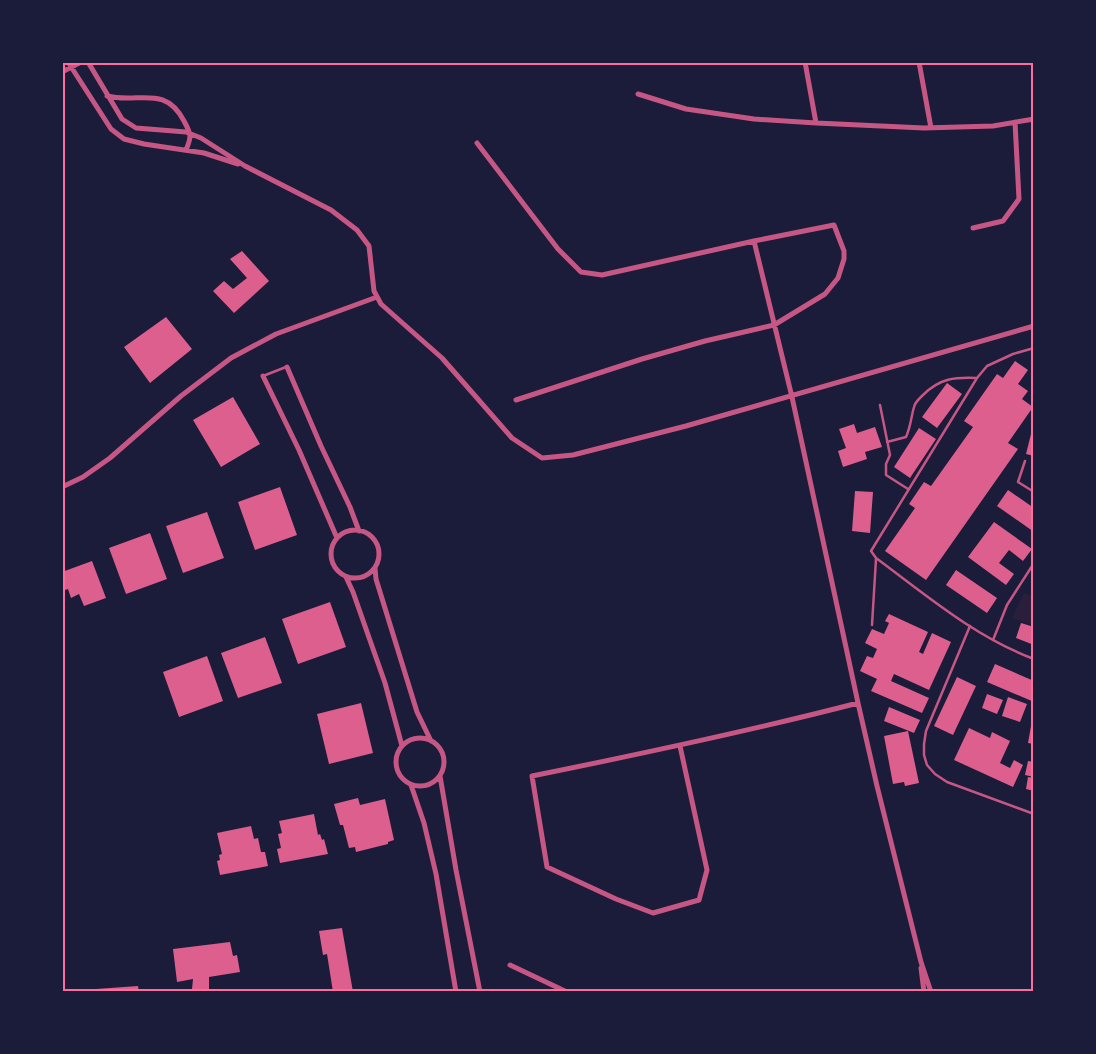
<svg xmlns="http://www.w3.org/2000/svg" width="1096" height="1054" font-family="'Public Sans',sans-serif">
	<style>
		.green { fill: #2a1e3b }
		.building { fill: #dd5f8e }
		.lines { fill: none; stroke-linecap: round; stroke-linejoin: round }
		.service { stroke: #c65784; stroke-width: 2.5 }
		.minor { stroke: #c65784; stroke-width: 5 }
		.neatline { fill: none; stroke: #ff6b9d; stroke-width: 2 }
	</style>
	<rect width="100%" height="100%" fill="#1b1b3a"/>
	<path class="green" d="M1024 593 1033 596V625L1012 618Z"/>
	<path class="building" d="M242 251 269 281 234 313 213 291 224 281 233 289 247 278 230 259Z
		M166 317 192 349 150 383 124 347Z
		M1015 361 1028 370 1018 384 1028 391 1022 399 1033 407 1008 443 1018 449 926 580 885 551 915 508 909 504 924 482 931 486 973 427 964 421 997 374 1003 378Z
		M947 383 962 394 937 428 922 417Z
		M233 397 260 444 221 467 193 420Z
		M854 424 857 433 875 427 882 447 865 452 867 459 843 467 838 451 846 448 839 429Z
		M1033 426H1034V456L1026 454Z
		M919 428 936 439 910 478 894 467Z
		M280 487 297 535 255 550 238 502Z
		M1008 490 1034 508V532L997 506Z
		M855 491 873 492 870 533 852 531Z
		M207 512 224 558 183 573 166 526Z
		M994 522 1032 549 1023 561 1009 550 999 563 1014 574 1006 585 968 557Z
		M150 533 167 579 126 594 109 548Z
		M92 561 106 598 84 606 79 594 71 598 68 589 62 591V572Z
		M956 570 997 598 987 613 946 585Z
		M330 602 346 647 298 664 282 619Z
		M889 614 928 632 919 652 923 654 932 633 951 642 929 690 894 674 891 681 929 698 922 713 871 691 877 679 860 671 867 656 873 658 877 649 865 643 872 629 884 634 889 623 885 621Z
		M1021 623 1034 627V645L1016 638Z
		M265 637 282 683 238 698 221 653Z
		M207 656 223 701 179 717 163 672Z
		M995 664 1034 681V702L987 682Z
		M957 677 976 686 953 735 934 726Z
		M987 694 1003 700 997 714 982 708Z
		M1008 697 1027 704 1020 722 1002 716Z
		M361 703 373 753 329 764 317 714Z
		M889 707 920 720 914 733 884 721Z
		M1031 726 1034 727V744L1028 743Z
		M969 728 990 738 992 732 1010 741 1000 763 1010 768 1014 760 1023 765 1013 787 954 760Z
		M908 731 919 783 905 786 904 782 893 784 884 736Z
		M1028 761 1034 762V777L1025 775Z
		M1028 777 1034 778V791L1026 789Z
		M358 798 360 805 385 799 394 840 388 842V844L356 852 355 847 349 848 343 825H340L334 804Z
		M314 814 318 835 320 834 322 840 324 839 328 854 280 863 277 849 281 848 278 834 282 833 279 821Z
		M251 826 254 839 258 838 261 852H265L268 866 220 875 217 861 220 860 219 855 222 854 217 833Z
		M342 928 353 992H333L327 954 323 955 319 931Z
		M230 942 233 956 237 955 240 972 209 977V992H178V990L192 989 193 979 177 982 173 949Z
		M138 986 139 992H96V989Z"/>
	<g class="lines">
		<path class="service" d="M1034 348 1013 354 987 366 977 378 871 551 876 558C926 595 975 637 1034 659
			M263 376 286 367
			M880 405 890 455 886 464V475L908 489
			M887 442 906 437C911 426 911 417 914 407 915 402 920 398 923 395 940 378 955 377 977 378
			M1025 461 1018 482 1034 492
			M872 625 876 559
			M970 626 926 731 924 744V755L927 765 935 774 947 782 1034 814
			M993 640 1007 605 1034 563"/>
		<path class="minor" d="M68 62 111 129 124 139 144 144 204 153 238 164
			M88 62 122 119 136 128 186 132 201 138 245 166 331 210 357 230 369 246 374 291 381 304 442 358 512 438 542 458 573 455 686 426 1034 326
			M805 62 816 123
			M919 62 931 128
			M62 72 81 62
			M638 94 686 109 754 119 816 123 924 128 993 126 1034 119
			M107 96C138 104 165 84 184 121 191 134 192 136 186 150
			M477 143 558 249 581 272 602 275 754 241
			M973 228 1003 221 1019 199 1015 122
			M287 367 321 446 350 507 359 531
			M263 376 299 450 337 538
			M516 400 642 359 705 341 774 325 825 294 838 278 844 259V251L834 225 754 241 792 397 858 703 877 786 921 962 931 992
			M62 487 83 477 110 458 181 396 231 358 276 334 377 297
			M331 554a24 24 0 1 1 48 0a24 24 0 1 1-48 0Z
			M375 568 376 579 417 712 431 741
			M346 577 353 592 385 683 402 746
			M396 762a24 24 0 1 1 48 0a24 24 0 1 1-48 0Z
			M680 746 707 870 699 900 653 913 616 899 547 867 532 776C641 754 750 731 858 703
			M440 776 456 870 480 992
			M411 785 424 823 436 874 456 992
			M510 965 567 992
			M921 968 924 992"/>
	</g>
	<rect width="1096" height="1054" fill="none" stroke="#1b1b3a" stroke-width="128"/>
	<rect x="64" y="64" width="968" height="926" class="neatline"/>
</svg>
